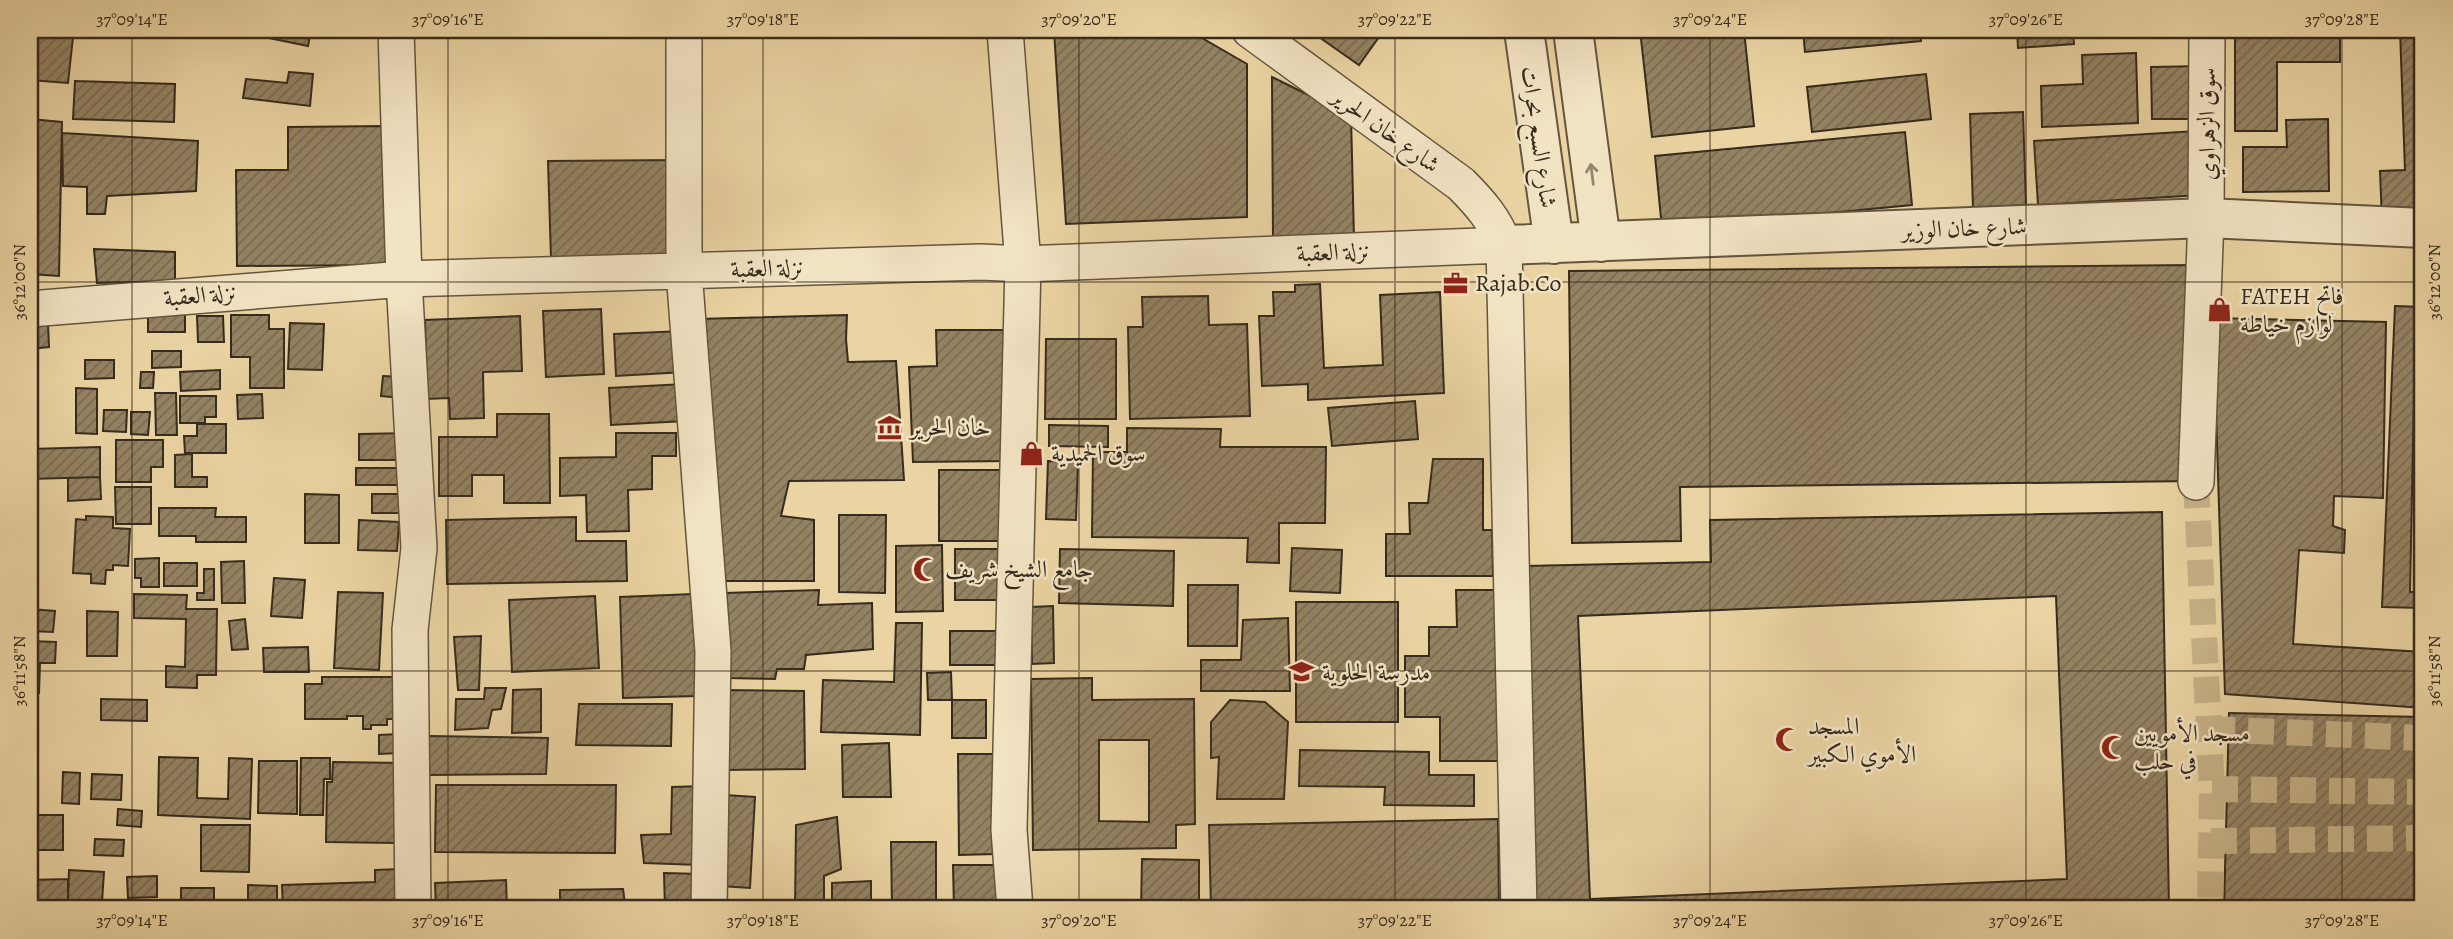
<svg xmlns="http://www.w3.org/2000/svg" width="2453" height="939" font-family="Alegreya,Amiri,serif">
	<style>
		.building { fill: url(#building-hatch); stroke: #362b1e; stroke-width: 2; fill-rule: evenodd }
		.lines { fill: none; stroke-linecap: round; stroke-linejoin: round }
		.pedestrian-tunnel { stroke: #c7b288; stroke-width: 26; stroke-dasharray: 26 13; stroke-linecap: butt }
		.minor-casing { stroke: #63553f; stroke-width: 38 }
		.tertiary-casing { stroke: #63553f; stroke-width: 42 }
		.minor { stroke: #f2e3c3; stroke-width: 35 }
		.tertiary { stroke: #f2e3c3; stroke-width: 38 }
		.oneway { stroke: #948770 }
		.ticks { fill: none; stroke: #362b1e; stroke-width: 2; stroke-opacity: 0.45 }
		.labels { text-anchor: middle; dominant-baseline: central; stroke-width: 5; stroke-linejoin: round; paint-order: stroke }
		.street-label { font-size: 24px; fill: #362b1e; stroke: #f2e3c3 }
		.poi-label { font-size: 24px; fill: #362b1e; stroke: #f2e3c3; text-anchor: start }
		.neatline { fill: none; stroke: #362b1e; stroke-width: 2.5 }
		.ticks-label { font-size: 18px; text-anchor: middle; fill: #362b1e }
	</style>
	<defs>
		<pattern id="building-hatch" width="6" height="6" patternUnits="userSpaceOnUse" patternTransform="scale(1.75)"><rect width="6" height="6" fill="#948363"/><path d="M-1 1l2-2M0 6l6-6M5 7l2-2" fill="none" stroke="#7a6b51"/></pattern>
	</defs>
	<rect width="100%" height="100%" fill="#ebd4a3"/>
	<filter id="stains"><feTurbulence type="fractalNoise" baseFrequency=".00286" numOctaves="4"/><feColorMatrix values="0 0 0 0 .2 0 0 0 0 .09 0 0 0 0 .02 0 0 0 .5 -.17"/></filter>
	<radialGradient id="worn" r=".72"><stop offset=".6" stop-color="#630" stop-opacity="0"/><stop offset="1" stop-color="#630" stop-opacity=".3"/></radialGradient>
	<path class="building" d="M229 30H311L308 46Z
		M1054 30H1188L1247 64V217L1066 224Z
		M1309 30H1384L1359 65Z
		M1375 30H1428L1376 37Z
		M1640 30H1744L1754 126 1652 137Z
		M1803 30H1920L1921 41 1805 52Z
		M2017 30H2073L2074 44 2018 48Z
		M2235 30H2340V62H2277V131H2235Z
		M2400 30H2423V221L2382 222 2380 171 2405 170Z
		M30 33 73 37 68 83 30 80Z
		M2136 53 2138 123 2042 127 2041 86 2083 84 2082 55Z
		M2202 66V119H2152L2151 67Z
		M289 72 313 74 310 106 243 98 246 79 287 83Z
		M1926 74 1931 119 1812 132 1807 87Z
		M1272 77 1351 116 1354 239H1273Z
		M75 81 175 84 174 122 73 119Z
		M2023 112 2026 205 1973 208 1970 114Z
		M30 119 62 122 59 276 30 274Z
		M2328 119 2329 191 2243 192V147H2287L2286 120Z
		M386 126 387 265 237 266 236 170H288V127Z
		M2196 131 2200 195 2038 205 2034 141Z
		M1905 132 1912 205 1662 229 1655 156Z
		M62 133 198 141 196 191 107 196 105 214H87V187L63 186Z
		M678 160 677 264 551 259 548 161Z
		M94 249 175 252V281L97 283Z
		M2192 265 2194 481 1680 487 1681 541 1572 543 1569 271Z
		M1320 284 1324 368 1383 365 1380 295 1440 292 1444 393 1308 400V384L1262 386 1259 316H1274L1273 292H1295V285Z
		M1208 296 1209 325 1247 324 1250 416 1130 419 1128 327H1143L1142 297Z
		M2395 306 2423 307V608L2382 607Z
		M601 309 604 374 546 377 543 311Z
		M148 311H185V332H148Z
		M231 315H269V329H284V388H250V357H231Z
		M847 315 846 339 848 362 896 361 904 480 789 481 781 516 814 520V581H720L697 319Z
		M197 316H223L224 342H198Z
		M520 316 522 371 483 372 484 418 450 419 449 398 427 399 425 320Z
		M2213 318 2386 322 2383 498 2334 496 2333 526 2345 530 2344 553 2299 550 2293 644 2423 652V708L2225 694Z
		M290 323 324 324 322 370 288 369Z
		M48 324 49 347 30 349V325Z
		M936 330H1008L1009 461 913 462 909 367 937 366Z
		M683 331 685 372 616 376 614 334Z
		M1046 339H1116V419H1045Z
		M2415 344H2423V592H2410Z
		M152 351H181V367L152 368Z
		M85 360H114V378L85 379Z
		M220 370V389L181 391 180 372Z
		M141 372H154L153 388H140Z
		M383 376 404 377 402 398 381 396Z
		M684 384 685 421 611 425 609 388Z
		M76 388 97 389V434L76 433Z
		M155 393H176L177 435H156Z
		M262 394 263 418 238 419 237 395Z
		M180 396H216V417H205V423H180Z
		M1415 401 1418 439 1332 446 1328 408Z
		M104 410H127L126 432 103 431Z
		M131 412H150L148 435 131 434Z
		M497 414H549L550 503H504V475H472V496H439V437H497Z
		M197 424H226V453H185L184 436H197Z
		M1049 425 1108 426V447L1049 446Z
		M1127 428 1221 429 1220 447H1326L1325 523H1279V563L1247 562 1248 538 1092 537 1093 452H1127Z
		M412 433V460H359V434Z
		M616 433H676V456H652V489L628 490 629 531 587 532 586 495 560 496V458L616 457Z
		M116 440H163V467H151V482H116Z
		M100 447V477L30 479V449Z
		M192 454V477H207V487H175V455Z
		M1433 459H1483V530H1492L1493 576H1386V534H1410L1409 503H1428Z
		M1048 461 1078 462 1076 520 1046 519Z
		M356 468H409V485H356Z
		M939 470H1000V541H939Z
		M100 477 101 499 68 501V478Z
		M115 487H151V524H116Z
		M305 494 339 495V543H305Z
		M372 494H405V513H372Z
		M159 508H216L215 517H246V542H196V536H159Z
		M2162 512 2169 909H1530L1524 566 1711 562 1710 520ZM2056 596 2067 879 1590 899 1578 616Z
		M839 515H886L885 593 839 592Z
		M86 516 113 517V528L130 529 128 566 113 565V570H106L105 584 91 583V574L73 573 76 519 86 520Z
		M576 517V541H626L627 581 447 584 446 520Z
		M359 520 399 522 397 551 358 550Z
		M942 545 943 611 896 612V546Z
		M1292 548 1342 550 1340 593 1290 591Z
		M955 549H1008L1002 600H955Z
		M1060 549 1174 551 1173 606 1059 603Z
		M159 558V587H141V578H135V559Z
		M244 561 245 603H222L221 562Z
		M164 563H197V586H164Z
		M204 569H214V600H197V593H204Z
		M274 578 305 580 302 618 271 616Z
		M1188 585H1238L1237 646H1188Z
		M819 590 818 605 872 603 873 649 806 655 804 669H777L775 679 726 678 725 593Z
		M1456 590H1499L1500 761H1440V717H1405V656H1429V627H1457Z
		M338 592 383 593 379 670 334 668Z
		M134 594 187 595 186 609H217L216 675H197V688L166 687V666L185 667 186 619 134 618Z
		M693 594 697 696 623 698 620 597Z
		M595 596 599 668 512 672 509 600Z
		M1296 602H1398V722H1296Z
		M1053 606 1054 663 1032 664 1031 607Z
		M30 609 55 611 53 632 30 631Z
		M87 611 118 612 117 656H87Z
		M1288 618 1290 691H1201V660H1241L1243 620Z
		M245 619 248 649 232 650 229 621Z
		M896 623H922L920 735 821 732 823 680 894 682Z
		M950 631H997V665H950Z
		M481 636 479 690H458L454 637Z
		M30 641 56 642 55 663H40L39 693H30Z
		M308 647 309 672H264L263 648Z
		M951 672 952 700H928L927 673Z
		M322 677H397V719H387V725H371V729H363V716H347V719H305V684H322Z
		M1092 678V700L1194 699 1195 824 1176 825V848L1033 850 1031 679ZM1099 740H1149V822L1099 821Z
		M485 688H506L501 709 492 710 488 728 455 730 456 699H484Z
		M541 689V732L512 733 513 690Z
		M724 690 804 691 805 769 722 770Z
		M101 699 147 700V721L101 720Z
		M952 700H986V738H952Z
		M1230 700 1265 702 1288 722 1284 799H1217L1219 757 1211 758V722Z
		M579 704H672L671 746 576 745Z
		M30 709 38 710 37 742H30Z
		M2229 713 2423 717V909H2224Z
		M399 734V753L379 754V735Z
		M429 736 548 738 546 774 429 775Z
		M889 743 891 797H843L842 745Z
		M1300 750 1429 752V775H1474V806L1384 805 1385 787 1299 786Z
		M958 754H994L995 854 959 855Z
		M159 757 198 758 197 798 228 799 229 758 252 759 250 819 158 815Z
		M301 758H330V779H324L323 815H300Z
		M259 761H297V814L258 813Z
		M333 762 404 763 395 843 326 842 327 782H332Z
		M63 772 80 773 79 804 62 803Z
		M92 774 122 775 121 800 91 799Z
		M436 785H616L615 853 435 852Z
		M703 786 700 865 644 863 641 835 671 834 672 787Z
		M725 795 755 797 750 888 721 886Z
		M118 809 142 811 141 827 117 825Z
		M30 815H63V850H30Z
		M837 817 841 869 824 876V909H795L796 825Z
		M1498 819 1499 909H1211L1209 825Z
		M201 825H250L249 872 201 871Z
		M95 839 124 840 123 856 94 855Z
		M891 842H936V909H892Z
		M1142 859 1199 860V909H1141Z
		M953 865H1000V909H954Z
		M401 869 402 909H283L282 885 375 882V870Z
		M69 870 104 872 102 902 68 901Z
		M664 873 701 874V909H665Z
		M157 876V897L128 898 127 877Z
		M68 879V909H30V880Z
		M506 880 507 909H436L435 883Z
		M871 881V909H832V883Z
		M248 885 277 886V909H248Z
		M181 888H214V909H181Z
		M623 889 625 904 657 903V909H560V890Z"/>
	<g class="lines">
		<path class="pedestrian-tunnel" d="M2196 482 2212 789 2210 909
			M2209 729 2423 738
			M2212 789 2423 792
			M2211 841 2423 838"/>
		<defs>
			<path id="minor" d="M396 30 404 279 419 548 410 630 413 909
				M684 30V271L713 651 709 909
				M1005 30 1023 264 1009 830 1015 909
				M1250 30 1461 184C1480 203 1495 220 1504 245L1519 909
				M30 309 404 279 981 262 1023 264 1504 245
				M2196 482 2206 218 2207 30"/>
			<path id="tertiary" d="M1524 30 1554 244
				M1573 30 1601 242
				M1504 245 2206 218 2423 228"/>
		</defs>
		<use href="#minor" class="minor-casing"/>
		<use href="#tertiary" class="tertiary-casing"/>
		<use href="#minor" class="minor"/>
		<use href="#tertiary" class="tertiary"/>
	</g>
	<defs><path id="oneway-shaft" d="M-6 0H5M1.5-3L5.5 0L1.5 3" fill="none" stroke-width="1.6" stroke-linecap="round" stroke-linejoin="round" transform="scale(1.75)"/></defs>
	<use class="oneway" href="#oneway-shaft" transform="translate(1592 174) rotate(-97)"/>
	<path class="ticks" d="M132 30V909M448 30V909M763 30V909M1079 30V909M1395 30V909M1710 30V909M2026 30V909M2342 30V909M30 282H2423M30 671H2423"/>
	<defs>
		<symbol id="office-bare" viewBox="-9 -9 18 18"><path d="M-6-3h4V-5.5h4V-3h4V5H-6ZM-1-4.5V-3h2v-1.5ZM-6 0V1H6V0Z" fill="#8f2418" stroke="#f2e3c3" stroke-width="2.5" paint-order="stroke"/></symbol>
		<symbol id="shop-bare" viewBox="-9 -9 18 18"><path d="M-5-2.5h2.3a2.7 3.5 0 0 1 5.4 0H5L5.5 6h-11ZM-1.5-2.5h3a1.5 2.3 0 0 0-3 0Z" fill="#8f2418" stroke="#f2e3c3" stroke-width="2.5" paint-order="stroke"/></symbol>
		<symbol id="museum-bare" viewBox="-9 -9 18 18"><path d="M0-6L6-3V-2H-6V-3ZM-5-1h2V3h-2ZM-1-1h2V3h-2ZM3-1h2V3H3ZM-6 4H6V6H-6Z" fill="#8f2418" stroke="#f2e3c3" stroke-width="2.5" paint-order="stroke"/></symbol>
		<symbol id="mosque-bare" viewBox="-9 -9 18 18"><path d="M3.5-4.9A6 6 0 1 0 3.5 4.9A5 5 0 1 1 3.5-4.9Z" fill="#8f2418" stroke="#f2e3c3" stroke-width="2.5" paint-order="stroke"/></symbol>
		<symbol id="school-bare" viewBox="-9 -9 18 18"><path d="M0-5L7-2L0 1L-7-2ZM-4 1L0 2.5L4 1V4Q0 6-4 4Z" fill="#8f2418" stroke="#f2e3c3" stroke-width="2.5" paint-order="stroke"/></symbol>
	</defs>
	<g fill-rule="evenodd">
		<use href="#office-bare" x="1438" y="266" width="35" height="35"/>
		<use href="#shop-bare" x="2202" y="292" width="35" height="35"/>
		<use href="#museum-bare" x="872" y="410" width="35" height="35"/>
		<use href="#shop-bare" x="1014" y="436" width="35" height="35"/>
		<use href="#mosque-bare" x="908" y="552" width="35" height="35"/>
		<use href="#school-bare" x="1284" y="654" width="35" height="35"/>
		<use href="#mosque-bare" x="1770" y="722" width="35" height="35"/>
		<use href="#mosque-bare" x="2096" y="730" width="35" height="35"/>
	</g>
	<g class="labels">
		<g class="street-label">
			<text transform="translate(2207 124) rotate(-90)">سوق الزهراوي</text>
			<text transform="translate(1386 130) rotate(36)">شارع خان الحرير</text>
			<text transform="translate(1539 137) rotate(82)">شارع السبع بحرات</text>
			<text transform="translate(1964 228) rotate(-2)">شارع خان الوزير</text>
			<text transform="translate(1333 252) rotate(-2)">نزلة العقبة</text>
			<text transform="translate(767 268) rotate(-2)">نزلة العقبة</text>
			<text transform="translate(200 295) rotate(-5)">نزلة العقبة</text>
		</g>
		<g class="poi-label">
			<text x="1475" y="283">Rajab.Co</text>
			<text x="2240" y="296">FATEH فاتح<tspan x="2240" dy="28">لوازم خياطة</tspan></text>
			<text x="910" y="427">خان الحرير</text>
			<text x="1051" y="453">سوق الحميدية</text>
			<text x="945" y="569">جامع الشيخ شريف</text>
			<text x="1322" y="672">مدرسة الحلوية</text>
			<text x="1808" y="726">المسجد<tspan x="1808" dy="28">الأموي الكبير</tspan></text>
			<text x="2134" y="733">مسجد الأمويين<tspan x="2134" dy="28">في حلب</tspan></text>
		</g>
	</g>
	<rect width="2453" height="939" fill="none" stroke="#ebd4a3" stroke-width="77"/>
	<rect x="38" y="38" width="2376" height="862" class="neatline"/>
	<g class="ticks-label">
		<text x="132" y="25">37°09'14"E</text>
		<text x="448" y="25">37°09'16"E</text>
		<text x="763" y="25">37°09'18"E</text>
		<text x="1079" y="25">37°09'20"E</text>
		<text x="1395" y="25">37°09'22"E</text>
		<text x="1710" y="25">37°09'24"E</text>
		<text x="2026" y="25">37°09'26"E</text>
		<text x="2342" y="25">37°09'28"E</text>
		<text transform="translate(19 282) rotate(-90)" y="6">36°12'00"N</text>
		<text transform="translate(2434 282) rotate(-90)" y="6">36°12'00"N</text>
		<text transform="translate(19 671) rotate(-90)" y="6">36°11'58"N</text>
		<text transform="translate(2434 671) rotate(-90)" y="6">36°11'58"N</text>
		<text x="132" y="926">37°09'14"E</text>
		<text x="448" y="926">37°09'16"E</text>
		<text x="763" y="926">37°09'18"E</text>
		<text x="1079" y="926">37°09'20"E</text>
		<text x="1395" y="926">37°09'22"E</text>
		<text x="1710" y="926">37°09'24"E</text>
		<text x="2026" y="926">37°09'26"E</text>
		<text x="2342" y="926">37°09'28"E</text>
	</g>
	<rect width="100%" height="100%" filter="url(#stains)"/>
	<rect width="100%" height="100%" fill="url(#worn)"/>
</svg>
